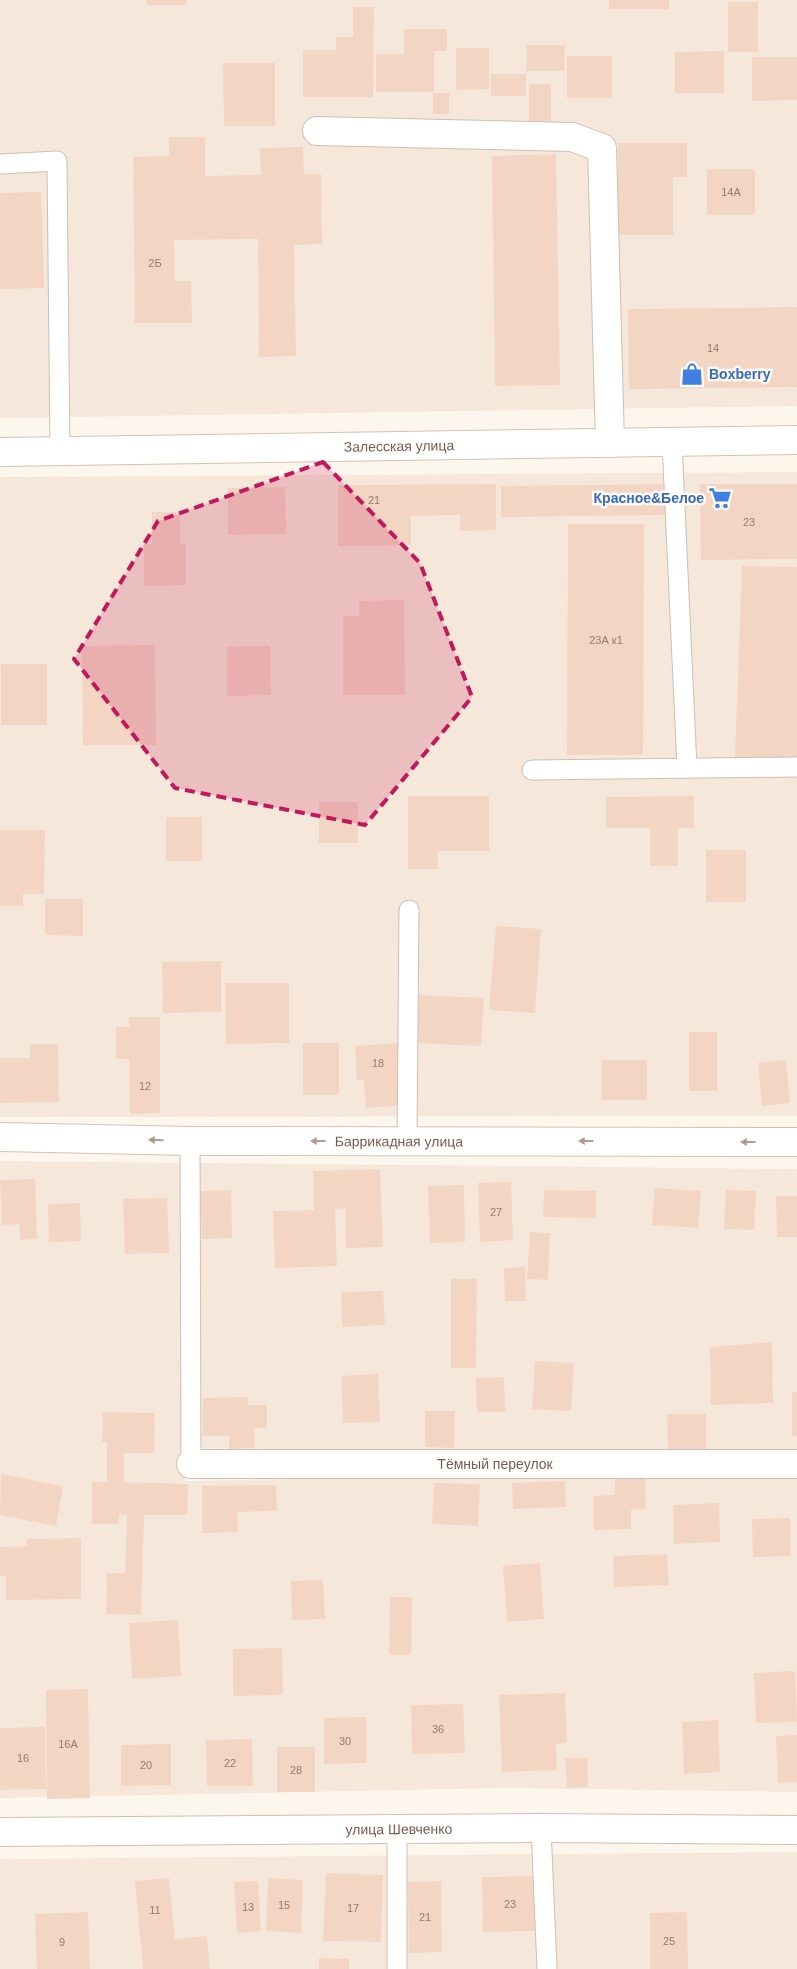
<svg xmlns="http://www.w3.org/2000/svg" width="797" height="1969" font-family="Helvetica,sans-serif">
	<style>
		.residential { fill: #f5e8da }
		.building { fill: #f3d5c3 }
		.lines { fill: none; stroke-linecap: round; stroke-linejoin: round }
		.lane-casing { stroke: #d1beb0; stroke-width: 21 }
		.street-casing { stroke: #d1beb0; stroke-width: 30 }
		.secondary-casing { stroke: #d6c0b0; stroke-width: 30 }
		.lane { stroke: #fff; stroke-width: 19 }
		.street { stroke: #fff; stroke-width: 28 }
		.secondary { stroke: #fff; stroke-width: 28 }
		.oneway { fill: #af9d94 }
		.marked { fill: #c2185b; fill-opacity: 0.2; stroke: #c2185b; stroke-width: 4; stroke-dasharray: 10 6; stroke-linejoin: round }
		.labels { text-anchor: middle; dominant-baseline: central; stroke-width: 5; stroke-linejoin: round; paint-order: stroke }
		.number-label { font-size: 11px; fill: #987a6a }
		.shop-label { font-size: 14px; font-weight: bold; fill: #366cbe; stroke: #fffaf3; text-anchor: start }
		.street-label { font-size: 14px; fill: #7a5c4d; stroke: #fffaf3 }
	</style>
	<rect width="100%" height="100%" fill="#fdf6ec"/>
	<path class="residential" d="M0 0H797V406L0 418Z
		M797 472V1116L0 1117V477Z
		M0 1161 797 1169V1454L184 1448 185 1481 797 1471V1792L502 1788 0 1798Z
		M797 1852V1969H0V1859Z"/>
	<path class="building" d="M147 0H186V5H147Z
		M609 0H669V9H609Z
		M728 2H758V52H728Z
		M353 7H374L373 97H303V50H336V37H353Z
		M404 29H447V51H434V92H376V54H404Z
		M527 45H565L564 71H526Z
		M456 48H489V89L456 90Z
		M724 51V93H675V52Z
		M567 56H612V98H567Z
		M752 57H797V100L752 101Z
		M223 63H275V126H224Z
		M491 74H526V96H491Z
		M529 84H551V122H529Z
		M433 93H449V114H433Z
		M169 137H205V176L261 175 260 148 303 147 304 174H321L322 244 294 245 296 356 259 357 258 239 174 240 175 281H191L192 323H135L133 157 169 156Z
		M618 143H687V177H673V235H618Z
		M556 154 560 385 495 386 492 156Z
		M707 169H755V215H707Z
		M41 192 44 288 0 289V193Z
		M797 307V387L629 389 628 309Z
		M496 484V530L460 531V515L411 516V545L338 546V485Z
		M668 484V515L501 517V486Z
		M700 484H797V559L701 560Z
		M285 487 286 534 228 535V488Z
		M152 512H180V544H186V585L144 586V544H152Z
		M568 524H644L643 755H567Z
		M742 566 797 567V759L735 757Z
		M404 600 405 695H343V616H359V601Z
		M155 645 156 745H83L82 646Z
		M270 646 271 695 227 696V647Z
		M1 664H47V725H1Z
		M408 796H489V851H438V869H408Z
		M694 796V828H678V866H650V828H606V797Z
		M319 802H358V843H319Z
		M166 817H202V861H166Z
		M0 830H45L44 894H23V906H0Z
		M706 850H746V902H706Z
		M45 899H83V936L45 935Z
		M496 926 541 929 535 1013 489 1010Z
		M221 961V1012L163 1013 162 962Z
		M225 983H289V1043L226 1044Z
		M417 995 484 998 481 1046 415 1043Z
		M129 1017H160V1113L130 1114 129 1059H116V1027H129Z
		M689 1032H717V1091H689Z
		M303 1043H339V1095H303Z
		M398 1043 403 1105 366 1108 364 1080H357L355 1046Z
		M30 1044H58L59 1102 0 1103V1058H30Z
		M602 1060H647V1100H601Z
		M786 1060 790 1103 762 1106 758 1063Z
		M380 1169 383 1247 346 1248 345 1208 335 1209 337 1266 275 1268 273 1211 314 1210 313 1171Z
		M35 1179 37 1239 20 1240 19 1224 2 1225 0 1180Z
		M511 1182 513 1240 480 1242 478 1183Z
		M464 1185 465 1242 430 1243 428 1186Z
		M655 1188 701 1191 698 1228 652 1225Z
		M231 1190 232 1238 202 1239 200 1191Z
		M544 1190 596 1191V1218L543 1217Z
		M726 1190 756 1191 754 1230 724 1229Z
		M776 1196H797V1237H777Z
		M167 1198 169 1253 125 1254 123 1199Z
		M80 1203 81 1241 49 1242 48 1204Z
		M530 1232 550 1233 548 1280 527 1279Z
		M525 1267 526 1301H505L504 1268Z
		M451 1279H477L476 1368H451Z
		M383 1291 385 1325 342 1327 341 1292Z
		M772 1342 773 1403 711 1405 710 1347Z
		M535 1361 574 1363 571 1411 532 1409Z
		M378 1374 380 1422 343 1423 341 1376Z
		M504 1377 505 1412H477L476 1378Z
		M792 1392H797V1436H792Z
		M248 1397V1405H267V1428H254L255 1448 229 1449V1436H203V1398Z
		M425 1411H455L454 1448 425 1447Z
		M103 1412 155 1413 154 1453H124V1482L188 1484 187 1515H144L141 1615 106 1614 107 1573H125L127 1515 119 1514V1524H92V1482H107V1442H102Z
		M667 1414H706V1449L668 1450Z
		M1 1474 63 1486 56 1526 0 1515Z
		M645 1478 646 1509 631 1510V1529L594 1530 593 1496 615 1495V1479Z
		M565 1481 566 1507 513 1509 512 1483Z
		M434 1483 480 1484 478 1526 432 1524Z
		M276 1485 277 1511 237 1512 238 1532 202 1533V1486Z
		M719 1503 720 1542 674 1544 673 1505Z
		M790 1518 791 1556 753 1557 752 1519Z
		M81 1538V1599L6 1600V1576H0V1547L27 1546V1539Z
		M667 1554 669 1585 614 1587 613 1556Z
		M540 1563 544 1619 507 1622 503 1566Z
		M323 1580 325 1619 292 1620 291 1581Z
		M390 1597H412L411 1655H389Z
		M178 1620 181 1676 132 1679 129 1623Z
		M282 1648 283 1695 233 1696V1649Z
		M795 1671 797 1722 756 1723 754 1673Z
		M88 1689 90 1798 47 1799 46 1690Z
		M565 1693 567 1743 556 1744 557 1770 502 1772 499 1695Z
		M463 1704 465 1753 412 1754 411 1705Z
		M366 1717 367 1763 324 1764V1718Z
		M718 1720 720 1772 684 1774 682 1722Z
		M45 1727 46 1789 0 1790V1728Z
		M797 1735V1782L778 1783 776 1736Z
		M252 1739 253 1786H207L206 1740Z
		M171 1744V1785L121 1786V1745Z
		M277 1747H315V1792H277Z
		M565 1758H587L588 1787 567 1788Z
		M326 1873 383 1875 381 1942 323 1941Z
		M536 1876 537 1931 483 1932 482 1877Z
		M169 1878 175 1939 207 1936 210 1969H143L135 1881Z
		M268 1878 303 1880 301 1933 266 1931Z
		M258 1881 261 1931 237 1933 234 1882Z
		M441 1881 442 1952 409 1953 408 1882Z
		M88 1912 90 1969H37L35 1914Z
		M687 1912 688 1969H650V1913Z
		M319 1958 349 1959V1969H319Z"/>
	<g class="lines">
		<defs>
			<path id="lane" d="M0 164 57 161 60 451
				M672 442 687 768
				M532 770 797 767
				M407 1140 409 910
				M190 1141 191 1464
				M541 1828 547 1969
				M397 1969V1829"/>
			<g id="street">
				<path d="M317 131 572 137 602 148 610 443"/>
				<path id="s1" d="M191 1464H797"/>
				<path id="s2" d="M0 1832 541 1828 797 1830"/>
			</g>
			<g id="secondary">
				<path id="s3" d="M0 452 797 440"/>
				<path id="s4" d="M0 1137 190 1141 797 1142"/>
			</g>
		</defs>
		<use href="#lane" class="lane-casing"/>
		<use href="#street" class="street-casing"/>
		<use href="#secondary" class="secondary-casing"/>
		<use href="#lane" class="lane"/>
		<use href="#street" class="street"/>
		<use href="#secondary" class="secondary"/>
	</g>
	<defs><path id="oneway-solid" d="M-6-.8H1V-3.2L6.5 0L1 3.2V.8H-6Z" transform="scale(1.25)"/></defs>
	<g class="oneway">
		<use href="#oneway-solid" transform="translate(156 1140) rotate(-179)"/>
		<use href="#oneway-solid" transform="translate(318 1141) rotate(180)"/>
		<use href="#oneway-solid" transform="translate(586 1141) rotate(-180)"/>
		<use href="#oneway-solid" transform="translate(748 1142) rotate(-180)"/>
	</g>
	<path class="marked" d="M323 462 420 563 472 697 365 825 175 788 74 659 158 521Z"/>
	<defs>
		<symbol id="shop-bare" viewBox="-9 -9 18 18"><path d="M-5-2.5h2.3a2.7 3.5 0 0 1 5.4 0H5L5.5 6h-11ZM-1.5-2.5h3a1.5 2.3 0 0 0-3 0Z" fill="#3f7fe0" stroke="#fffaf3" stroke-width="2.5" paint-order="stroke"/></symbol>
		<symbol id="supermarket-bare" viewBox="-9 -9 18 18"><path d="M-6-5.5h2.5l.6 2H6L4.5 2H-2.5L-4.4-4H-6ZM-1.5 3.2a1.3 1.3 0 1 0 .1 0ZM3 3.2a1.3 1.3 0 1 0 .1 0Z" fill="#3f7fe0" stroke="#fffaf3" stroke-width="2.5" paint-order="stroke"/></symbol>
	</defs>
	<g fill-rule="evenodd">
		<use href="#shop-bare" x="676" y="358" width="32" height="32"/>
		<use href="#supermarket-bare" x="704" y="482" width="32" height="32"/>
	</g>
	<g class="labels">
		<g class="number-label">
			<text x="731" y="192">14А</text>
			<text x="155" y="263">2Б</text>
			<text x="713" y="348">14</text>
			<text x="374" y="500">21</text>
			<text x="749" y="522">23</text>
			<text x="606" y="640">23А к1</text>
			<text x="378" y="1063">18</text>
			<text x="145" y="1086">12</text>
			<text x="496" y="1212">27</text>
			<text x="438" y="1729">36</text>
			<text x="345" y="1741">30</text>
			<text x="68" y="1744">16А</text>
			<text x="23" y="1758">16</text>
			<text x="230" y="1763">22</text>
			<text x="146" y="1765">20</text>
			<text x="296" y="1770">28</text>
			<text x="510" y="1904">23</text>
			<text x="284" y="1905">15</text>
			<text x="248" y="1907">13</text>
			<text x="353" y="1908">17</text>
			<text x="155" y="1910">11</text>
			<text x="425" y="1917">21</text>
			<text x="669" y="1941">25</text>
			<text x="62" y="1942">9</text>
		</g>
		<g class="shop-label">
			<text x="709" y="374">Boxberry</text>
			<text x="704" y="498" text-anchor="end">Красное&amp;Белое</text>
		</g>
		<g class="street-label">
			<text stroke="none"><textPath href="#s3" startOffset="399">Залесская улица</textPath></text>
			<text stroke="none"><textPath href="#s4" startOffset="399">Баррикадная улица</textPath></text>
			<text stroke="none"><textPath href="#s1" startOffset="304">Тёмный переулок</textPath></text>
			<text stroke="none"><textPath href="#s2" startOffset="399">улица Шевченко</textPath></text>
		</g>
	</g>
</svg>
